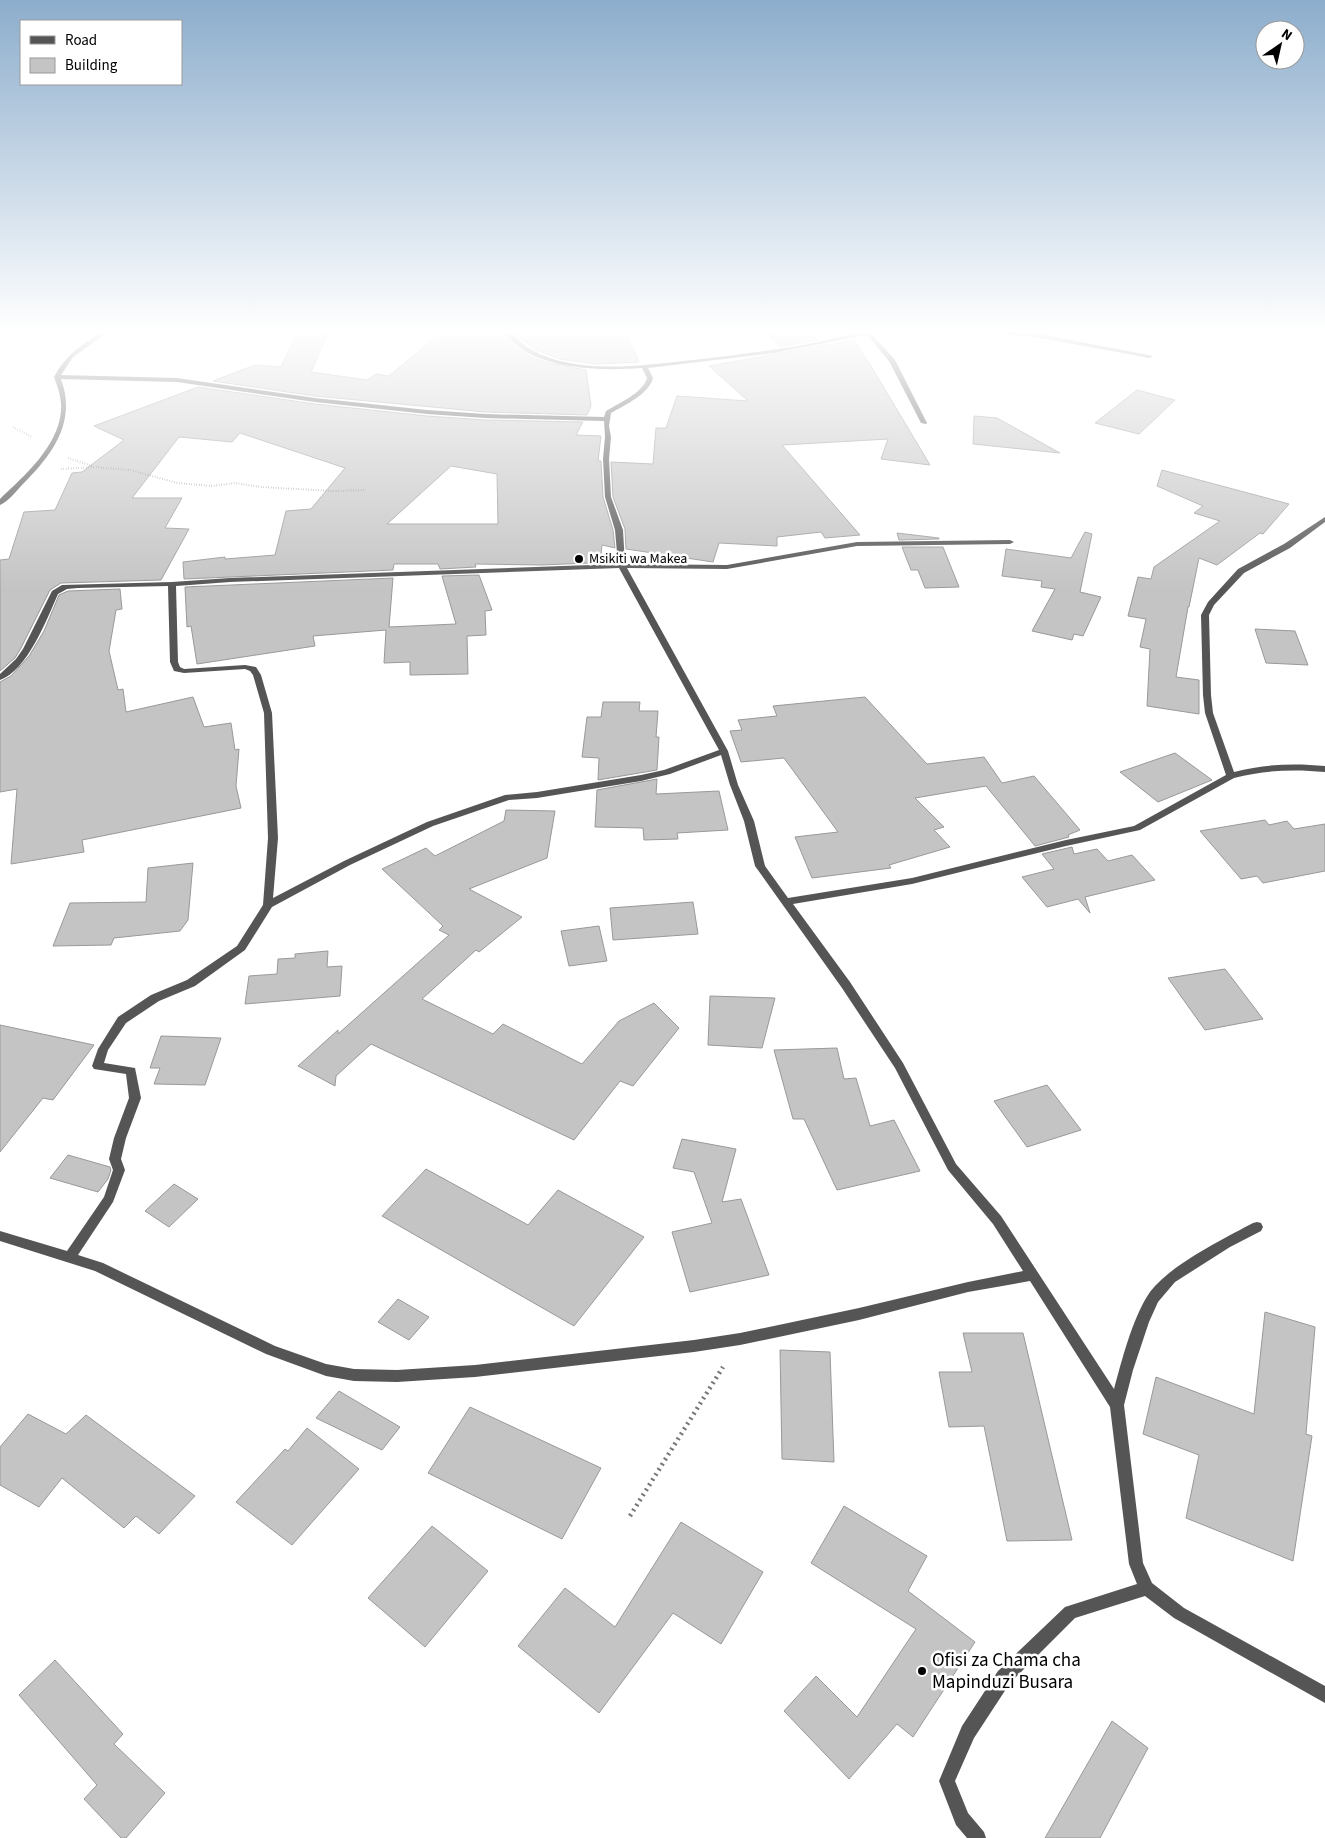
<svg xmlns="http://www.w3.org/2000/svg" width="1325" height="1838" font-family="'Source Sans 3',sans-serif">
	<style>
		.building { fill: #c4c4c4; stroke: #999; fill-rule: evenodd }
		.lines { fill: none; stroke-linecap: round; stroke-linejoin: round }
		.path-far1 { stroke: #777; stroke-width: 2; stroke-dasharray: 0.5 2; stroke-linecap: butt }
		.path { stroke: #777; stroke-width: 4.5; stroke-dasharray: 2 4; stroke-linecap: butt }
		.minor { fill: #555; fill-rule: evenodd }
		.poi-dot { fill: #000; stroke: #fff; stroke-width: 2 }
		.labels { text-anchor: middle; dominant-baseline: central; stroke-width: 5; stroke-linejoin: round; paint-order: stroke }
		.far-poi-label { font-size: 14px; fill: #000; stroke: #fff; text-anchor: start }
		.near-poi-label { font-size: 19px; fill: #000; stroke: #fff; text-anchor: start }
	</style>
	<rect width="100%" height="100%" fill="#fff"/>
	<path class="building" d="M297 333H328L311 372 367 380 376 374 389 376 441 333H503L516 347 531 357 549 363 586 370 591 406 587 415 485 412 315 396 213 381 255 365 281 367Z
		M513 333H627L639 362 596 364 560 359 534 349Z
		M766 333H811L818 340 780 347Z
		M854 340 871 366 930 465 881 459 888 439 782 445 860 535 825 538 821 532 777 537V546L719 543 713 562 626 549 625 529 613 497 611 462 653 464 656 428H666L677 396 748 401 709 366Z
		M198 387 315 404 427 416 485 420 583 422 576 435 601 436 598 461H601L603 497 613 530 615 548 602 545 601 554 590 563 541 565 475 564 476 567 440 569 438 564H394L393 570 184 579 183 562 225 557V559L275 555 286 511 311 509 345 468 240 433 232 442 179 437 132 498H182L165 528 189 529 161 580 61 583 50 590 21 648 15 658 0 671V560L9 559 24 512 55 510 72 473 82 472 124 440 94 426ZM451 466 497 474 498 524H387Z
		M1137 390 1175 400 1139 434 1095 423Z
		M974 416 997 418 1060 453 973 444Z
		M1162 470 1289 504 1263 534 1260 533 1217 565 1199 558 1189 607H1188L1176 677 1199 680V714L1147 706 1150 649 1140 647 1146 619 1128 616 1138 577 1151 579 1154 567 1220 521 1194 513 1203 506 1157 486Z
		M1085 532 1092 534 1080 592 1101 597 1083 636 1074 634 1072 640 1032 631 1055 589 1041 587 1042 581 1002 576 1006 549 1071 558Z
		M897 533 939 538V539L899 540Z
		M902 547H943L959 587 925 588 918 570H911Z
		M479 575 492 610 485 611 486 635 467 636 468 674 410 675V662L384 663 386 630 313 636 315 646 197 664 191 626 187 627 185 587 393 578 389 627 456 624 442 576Z
		M120 589 122 609 116 610 109 651 118 690 123 689 126 712 193 697 204 727 231 723 235 750 239 749 236 786 241 808 82 840 84 852 11 864 17 789 0 792V682L11 676 29 656 44 631 59 595 68 591Z
		M1255 629 1295 631 1308 665 1266 663Z
		M865 697 927 764 984 757 1002 783 1034 776 1080 830 1068 835 1069 837 1035 846 986 786 915 798 944 827 934 830 950 847 889 865 891 868 812 878 795 837 838 832 784 758 741 762 730 731 742 730 738 720 777 716 773 706Z
		M603 702H640L639 711H658L656 737H659L657 770 598 780 599 758 582 757 587 717H601Z
		M1175 753 1212 780 1158 802 1120 772Z
		M657 779 656 794 719 791 728 830 677 833 678 839 644 840 643 828 595 827 597 790Z
		M506 810 555 811 547 858 469 889 522 917 479 952 476 950 422 999 493 1034 503 1024 582 1064 619 1021 654 1003 679 1028 633 1086 620 1081 574 1140 371 1044 336 1076 335 1086 298 1066 338 1030V1034L449 935 439 930 443 926 382 869 426 848 435 856 504 821Z
		M1265 820 1269 825 1287 821 1294 829 1325 824V871L1263 883 1257 876 1241 879 1200 831Z
		M1072 847 1074 854 1097 849 1108 861 1132 855 1155 880 1085 897 1090 913 1078 899 1047 907 1022 877 1054 869 1042 854Z
		M193 863 188 920 180 931 114 938 111 945 53 946 70 903 146 902 148 868Z
		M693 902 698 934 613 940 610 908Z
		M599 926 607 961 569 966 561 931Z
		M328 951 327 967 342 966 340 996 245 1004 249 976 277 974 278 959 295 958V954Z
		M1225 969 1263 1019 1205 1030 1168 978Z
		M710 996 775 998 762 1048 708 1045Z
		M0 1025 94 1045 53 1100 43 1098 0 1152Z
		M161 1036 221 1038 205 1085 154 1084 160 1068H150Z
		M837 1048 844 1079 856 1078 870 1126 894 1120 920 1171 837 1190 804 1119H793L774 1050Z
		M1047 1085 1081 1130 1027 1147 994 1101Z
		M682 1139 736 1149 722 1202 741 1199 769 1275 690 1292 672 1232 712 1223 694 1172 673 1168Z
		M68 1155 110 1167 111 1170 108 1179 98 1192 50 1178Z
		M426 1169 528 1225 558 1190 644 1237 574 1326 382 1216Z
		M174 1184 198 1199 169 1227 145 1211Z
		M398 1299 429 1317 409 1340 378 1322Z
		M1265 1312 1315 1327 1306 1434 1312 1436 1293 1561 1186 1518 1199 1455 1143 1434 1156 1377 1254 1414Z
		M963 1333H1023L1072 1540 1007 1541 984 1426 949 1427 939 1372H972Z
		M780 1350 830 1352 834 1462 782 1459Z
		M339 1391 400 1427 382 1450 316 1418Z
		M470 1407 601 1468 562 1539 428 1473Z
		M28 1414 66 1434 86 1415 195 1496 159 1534 136 1516 124 1528 62 1478 39 1507 0 1485V1447Z
		M307 1428 359 1469 292 1545 236 1502 285 1449 288 1451Z
		M844 1506 927 1556 908 1591 975 1642 913 1737 897 1724 849 1779 784 1711 816 1676 857 1717 916 1629 811 1563Z
		M681 1522 763 1572 721 1644 673 1613 599 1713 518 1646 565 1588 615 1627Z
		M432 1526 488 1571 425 1647 368 1598Z
		M55 1660 123 1734 114 1744 165 1793 126 1838H121L84 1799 97 1785 19 1695Z
		M1112 1721 1148 1748 1100 1838H1045Z"/>
	<g class="lines">
		<path class="path-far1" d="M13 427 32 437
			M68 458 92 466
			M61 469 95 467 130 470 178 483 212 486 235 483 261 487 333 491 366 490"/>
		<path class="path" d="M630 1516 723 1367"/>
		<path class="minor" d="M101 333H107L73 357 61 375 177 378 315 398 427 410 485 414 604 417 606 411C619 403 643 393 647 378L642 368C600 371 532 371 505 333H511C520 342 530 350 542 355 588 374 645 365 693 360 730 356 767 351 803 345 825 341 848 333 871 333L895 360 927 423 926 424 921 423 889 361 867 335 774 353 648 368 653 378C649 394 625 405 611 413L609 426 611 437 609 459 611 497 623 530 625 564 727 565 857 542 1010 540 1014 542 1010 544 857 546 727 569 627 568 728 751 738 785 754 821 765 866 788 898 912 878 1066 840 1134 826 1226 775 1205 713 1203 695 1201 615 1208 602 1238 569 1284 544 1325 517V522L1290 548 1244 573 1214 605 1209 615 1211 695 1213 713 1234 772C1265 764 1294 763 1325 766V772C1294 769 1265 770 1234 778L1140 830 1066 846 912 884 793 904 850 982 903 1063 956 1164 1001 1216 1114 1389C1122 1360 1132 1320 1148 1295 1166 1267 1223 1239 1253 1223L1257 1222 1261 1223 1263 1227 1261 1231 1230 1247 1175 1282 1158 1302 1149 1322 1133 1370 1124 1405 1143 1563 1152 1583 1184 1608 1325 1686V1703L1174 1618 1145 1596 1075 1618 1010 1683 974 1738 955 1781 968 1813 984 1832 986 1838H967L956 1825 939 1781 962 1726 998 1671 1065 1607 1137 1584 1129 1564 1110 1407 1030 1281 968 1292 859 1320 740 1345 694 1352 475 1377 397 1382 354 1381 326 1376 266 1354 95 1271 0 1241V1231L67 1251 104 1197 113 1170 109 1159 114 1138 129 1098 126 1074 94 1069 92 1066 98 1049 118 1017 151 995 187 980 237 946 263 905 268 838 264 713 253 675 250 671 245 669 184 673 174 671 170 662 168 586 78 588 67 589 58 594C47 619 27 671 0 680V674L16 659 23 649 52 591 62 585 172 582 230 578 618 564 615 530 605 497 603 459 605 437 604 421 485 418 427 414 315 402 177 382 61 379C77 422 52 455 23 484 16 491 9 501 0 505V499C24 476 58 447 61 411 62 399 58 388 54 377 65 356 80 345 101 333ZM619 568 719 750 664 770 641 775 537 792 505 795 427 822 344 861 273 898 278 838 272 713 261 675 256 667 245 665 184 669 180 667 178 662 176 586 230 582ZM721 755 730 785 744 821 755 866 842 988 895 1068 948 1170 993 1224 1023 1271 968 1282 859 1308 740 1333 694 1340 475 1365 397 1370 354 1369 326 1364 275 1346 103 1263 78 1255 113 1202 125 1170 121 1159 126 1138 141 1098 135 1068 104 1063 108 1050 126 1023 159 1001 195 986 245 950 272 907 350 865 433 826 509 800 537 798 641 781 670 774Z
			M1006 333H1035L1153 356 1150 358 1035 337 1009 335Z"/>
	</g>
	<linearGradient id="sky" x2="0" y2="1"><stop stop-color="#8cadcc"/><stop offset="0.56" stop-color="#fff"/><stop offset="1" stop-color="#fff" stop-opacity="0"/></linearGradient>
	<rect width="1325" height="590" fill="url(#sky)"/>
	<g class="poi-dot">
		<circle cx="579" cy="559" r="5"/>
		<circle cx="922" cy="1671" r="5"/>
	</g>
	<g class="labels">
		<g class="far-poi-label">
			<text x="589" y="559">Msikiti wa Makea</text>
		</g>
		<g class="near-poi-label">
			<text x="932" y="1660">Ofisi za Chama cha<tspan x="932" dy="22">Mapinduzi Busara</tspan></text>
		</g>
	</g>
	<rect x="20" y="20" width="162" height="65" fill="#ffffff" stroke="#999999"/>
	<rect x="30" y="36" width="25" height="8" fill="#555555" stroke="#999999"/>
	<text x="65" y="45" font-size="15" fill="#000000">Road</text>
	<rect x="30" y="58" width="25" height="15" fill="#c4c4c4" stroke="#999999"/>
	<text x="65" y="70" font-size="15" fill="#000000">Building</text>
	<g transform="translate(1280 45) rotate(34)"><circle r="24" fill="#ffffff" stroke="#999999"/>
	<path d="M0-4L9 19L0 12L-9 19Z" fill="#000000"/>
	<text y="-8" font-size="14" font-weight="bold" text-anchor="middle" fill="#000000">N</text>
	</g>
</svg>
